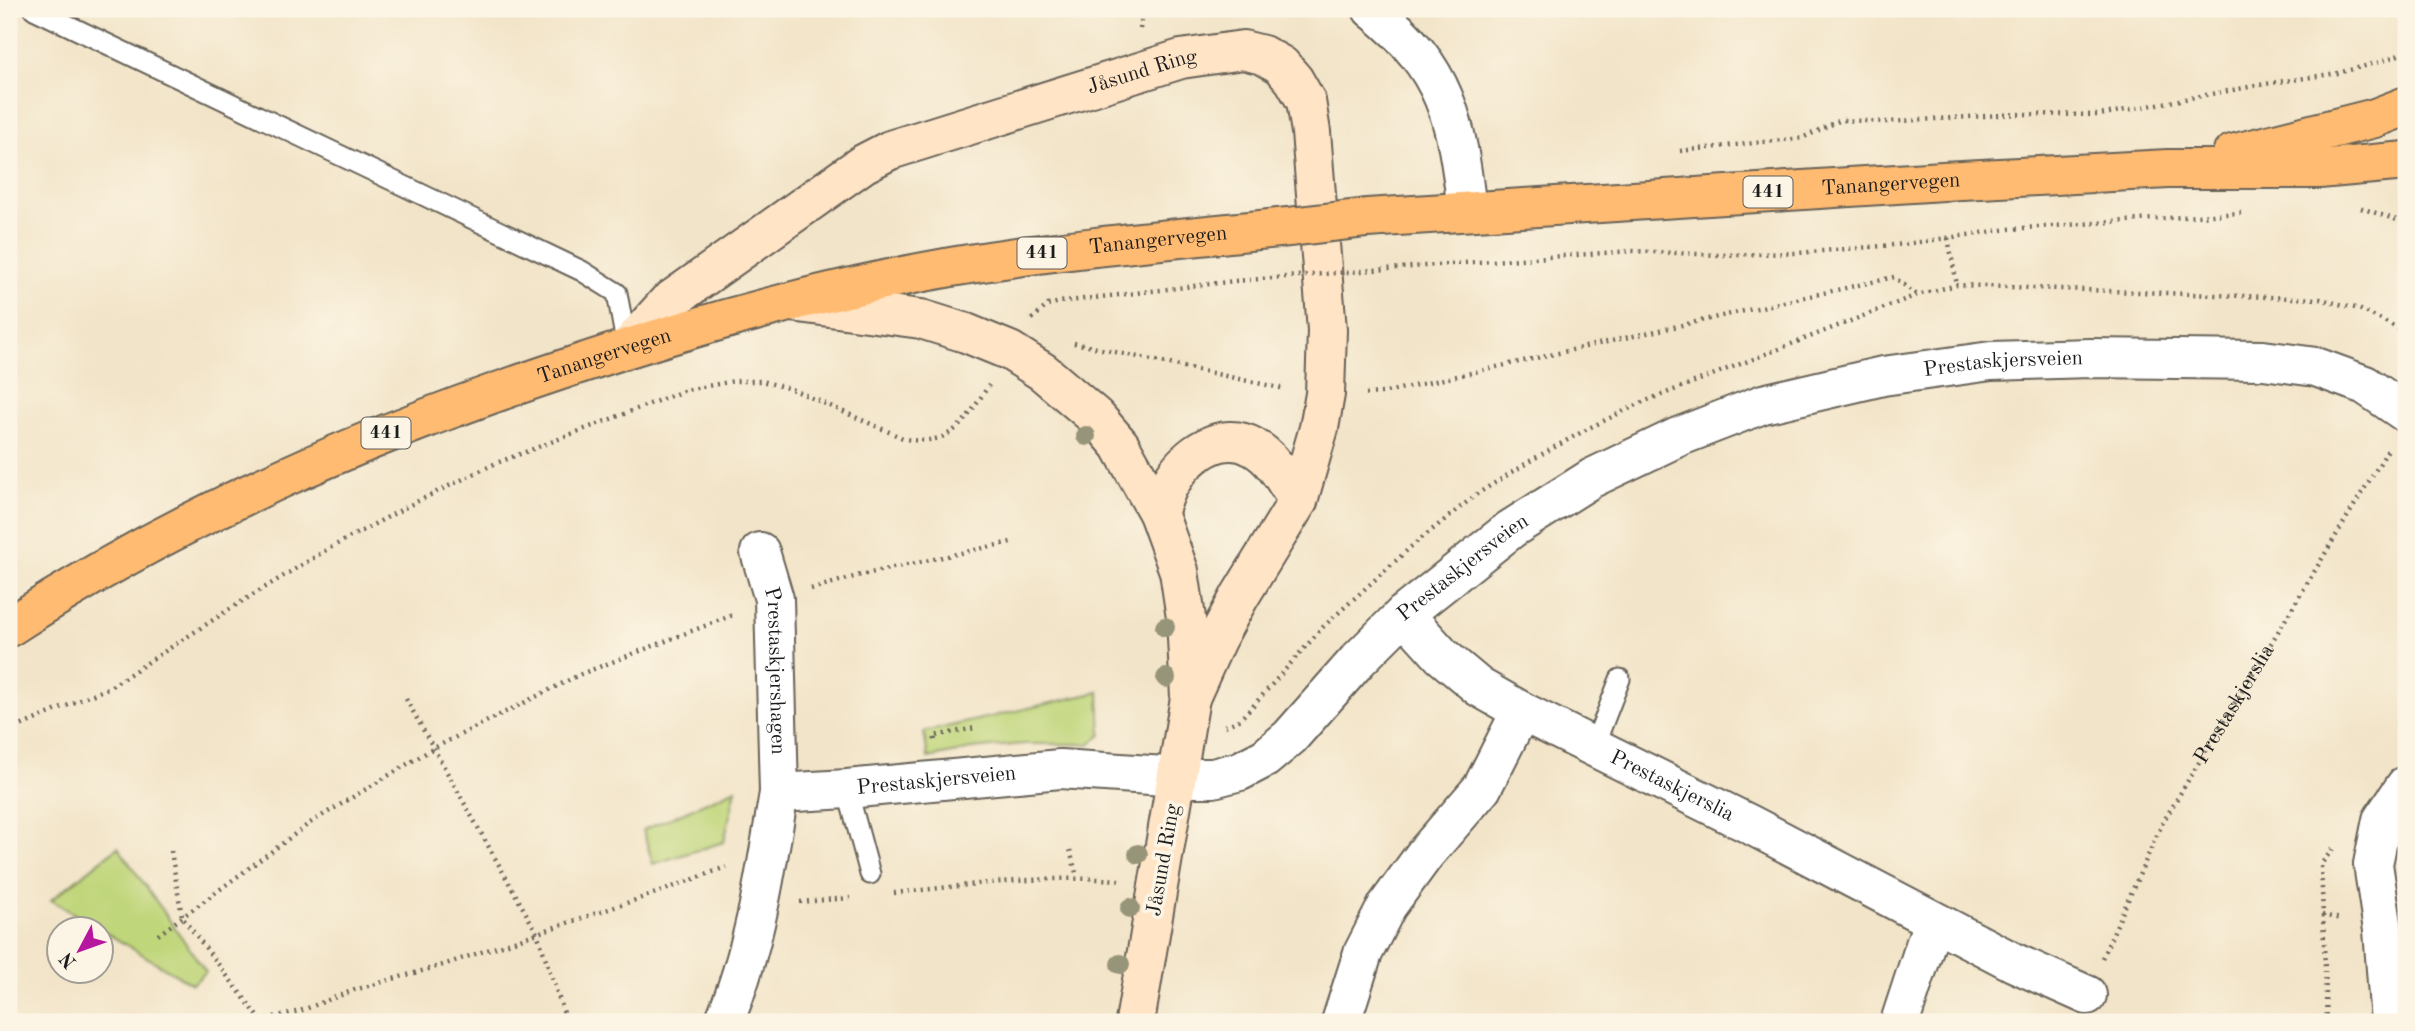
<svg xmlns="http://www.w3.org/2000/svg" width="2415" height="1031" font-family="'Old Standard TT',serif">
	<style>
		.green { fill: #c0d67a; stroke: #6e794b; stroke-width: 2 }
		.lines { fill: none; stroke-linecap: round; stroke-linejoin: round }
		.lane-casing { stroke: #676258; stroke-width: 23 }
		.street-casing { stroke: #676258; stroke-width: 42 }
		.secondary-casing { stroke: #676258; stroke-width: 42 }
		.primary-casing { stroke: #676258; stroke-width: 42 }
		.path { stroke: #676258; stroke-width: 4.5; stroke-dasharray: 2 5; stroke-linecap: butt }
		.lane { stroke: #fff; stroke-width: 19 }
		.street { stroke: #fff; stroke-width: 38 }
		.secondary { stroke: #ffe4c6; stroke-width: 38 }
		.primary { stroke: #ffbb71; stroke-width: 38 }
		.primary-bridge-casing { stroke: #676258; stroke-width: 42; stroke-linecap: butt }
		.path-bridge { stroke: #676258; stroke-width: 4.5; stroke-dasharray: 2 5; stroke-linecap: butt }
		.primary-bridge { stroke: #ffbb71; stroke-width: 38 }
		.tree { fill: #979579 }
		.labels { text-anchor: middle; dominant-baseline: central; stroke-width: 7; stroke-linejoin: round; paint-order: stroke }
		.shield { fill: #fcf5e5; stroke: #5f5d58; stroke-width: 2 }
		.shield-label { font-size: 19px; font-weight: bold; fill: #1c1c1c }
		.street-label { font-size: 21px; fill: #1c1c1c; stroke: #fcf5e5 }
	</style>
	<rect width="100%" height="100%" fill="#fcf5e5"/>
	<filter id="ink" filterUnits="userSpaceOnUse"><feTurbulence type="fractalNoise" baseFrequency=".0143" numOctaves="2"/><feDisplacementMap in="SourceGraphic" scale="14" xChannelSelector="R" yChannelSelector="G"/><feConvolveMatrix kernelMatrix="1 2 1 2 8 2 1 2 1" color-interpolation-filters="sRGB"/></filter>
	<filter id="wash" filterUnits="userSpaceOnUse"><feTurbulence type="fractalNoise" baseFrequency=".00686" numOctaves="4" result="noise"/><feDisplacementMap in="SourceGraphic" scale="28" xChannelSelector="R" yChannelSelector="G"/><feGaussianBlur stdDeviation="1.57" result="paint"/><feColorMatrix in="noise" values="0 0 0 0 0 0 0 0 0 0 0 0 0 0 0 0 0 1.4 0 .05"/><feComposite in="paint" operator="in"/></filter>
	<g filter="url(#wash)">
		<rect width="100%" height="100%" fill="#f2e4c8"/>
		<path class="green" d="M1099 692 1101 735 1089 744H1024L971 749 928 758 924 732Z
			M736 789 724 842 653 864 643 830Z
			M118 847 206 972 192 984 51 900Z"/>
	</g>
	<g filter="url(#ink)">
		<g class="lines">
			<defs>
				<path id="lane" d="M34 9 582 271 617 293 627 348
					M1594 746 1620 679
					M847 789 870 874"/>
				<g id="street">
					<path d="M1372 9C1447 69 1456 119 1467 210"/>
					<path id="s2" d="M760 552 774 599 779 793"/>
					<path id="s3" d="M1404 614 1442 656 1479 687 1521 711 1751 825 2013 962 2087 995"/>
					<path id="s4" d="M724 1022C755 949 766 870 779 793L847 789 1060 769 1195 778H1213L1240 771 1265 758 1290 737 1358 660 1404 614 1511 529 1592 478 1678 437 1763 404 1883 376 1991 361 2090 358 2263 360 2316 367 2365 385 2406 413"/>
					<path d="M1341 1022 1363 953 1387 906 1425 854 1482 788 1521 711"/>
					<path d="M1900 1022 1933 921"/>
					<path d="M2390 1022 2383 930 2373 864 2382 820 2406 785"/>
				</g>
				<g id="secondary">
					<path d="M791 302 921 319 966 333 1010 351 1043 372 1096 417 1120 445 1158 513 1179 571 1186 618 1190 698 1135 1022"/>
					<path id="s5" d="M627 348 667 303 863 164 890 150 1181 59 1243 50 1263 55 1281 65 1294 80 1306 101 1311 132 1327 330 1325 394 1319 428 1298 501 1240 596 1216 640 1190 698"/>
					<path d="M1158 513C1162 503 1165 491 1171 482 1186 455 1222 429 1253 447 1274 458 1286 482 1298 501"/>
				</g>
				<g id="primary">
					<path d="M2232 154 2375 118 2406 106"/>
					<path id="s6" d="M1367 218 1943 181 2168 169H2319L2406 161"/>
					<path id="s7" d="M9 627C184 513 369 434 567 368 692 326 820 290 951 267 1065 248 1182 238 1298 226"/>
				</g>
			</defs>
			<use href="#lane" class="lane-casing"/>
			<use href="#street" class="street-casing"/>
			<use href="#secondary" class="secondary-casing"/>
			<use href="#primary" class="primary-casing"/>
			<g class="path">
				<path d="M1140 29 1143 9"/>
				<path d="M1680 151 1802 138 1841 120 1887 122 2018 114 2099 115 2265 84 2338 73 2380 62 2406 52"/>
				<path d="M2361 208 2406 223"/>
				<path d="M1948 238 1957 285"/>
				<path d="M1437 265 1632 251 1719 255 1798 253 1906 244 2009 229 2241 213"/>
				<path d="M1032 319 1048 305 1060 302 1235 281"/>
				<path d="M1074 343 1285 389"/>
				<path d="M1366 394 1382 393 1894 277 1917 295"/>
				<path d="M811 589 861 575 1011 542"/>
				<path d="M406 699 537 933 567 1022"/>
				<path d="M1225 726 1239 720 1252 707 1323 627 1413 545 1477 494 1535 458 1591 427 1643 402 1917 295 1957 285 2320 299 2359 309 2406 332"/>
				<path d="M9 731 110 687 236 605 328 549 412 504 494 464 686 390 734 381H762L794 390 905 439C953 447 965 421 989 385"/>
				<path d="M935 740 934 736 975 728"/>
				<path d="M1070 850 1077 877"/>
				<path d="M171 851 182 917 261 1020 300 1011 354 990 443 965 662 891 726 867"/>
				<path d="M894 893C968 885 1043 875 1119 880"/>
				<path d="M800 902 850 898"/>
				<path d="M2322 915 2341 919"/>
				<path d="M158 935 310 823 434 748 581 674 733 615"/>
				<path id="s1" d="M2102 958 2163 822 2389 448"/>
				<path d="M2327 1022 2321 864 2333 849"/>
			</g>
			<use href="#lane" class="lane"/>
			<use href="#street" class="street"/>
			<use href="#secondary" class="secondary"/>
			<use href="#primary" class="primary"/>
			<defs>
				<path id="primary-bridge" d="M1298 226 1367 218"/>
			</defs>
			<use href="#primary-bridge" class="primary-bridge-casing"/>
			<path class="path-bridge" d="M1235 281 1437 265"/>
			<use href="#primary-bridge" class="primary-bridge"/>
		</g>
		<g class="tree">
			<circle cx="1086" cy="436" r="10"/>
			<circle cx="1165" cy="627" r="10"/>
			<circle cx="1166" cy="678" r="10"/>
			<circle cx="1138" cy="854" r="10"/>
			<circle cx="1130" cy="908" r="10"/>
			<circle cx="1120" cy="964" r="10"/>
		</g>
	</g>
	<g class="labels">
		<g class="shield">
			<rect x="1743.5" y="176.5" width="49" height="31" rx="5"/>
			<rect x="1017.5" y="237.5" width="49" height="31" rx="5"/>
			<rect x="361.5" y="417.5" width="49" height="31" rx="5"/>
		</g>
		<g class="shield-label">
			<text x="1768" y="192">441</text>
			<text x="1042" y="253">441</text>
			<text x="386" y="433">441</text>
		</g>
		<g class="street-label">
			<text stroke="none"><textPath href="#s5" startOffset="595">Jåsund Ring</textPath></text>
			<text stroke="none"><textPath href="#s6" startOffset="525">Tanangervegen</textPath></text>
			<text stroke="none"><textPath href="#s7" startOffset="1223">Tanangervegen</textPath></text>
			<text stroke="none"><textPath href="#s7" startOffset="656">Tanangervegen</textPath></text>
			<text stroke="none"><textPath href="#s4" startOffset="1591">Prestaskjersveien</textPath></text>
			<text stroke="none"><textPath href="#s4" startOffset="1003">Prestaskjersveien</textPath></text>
			<text stroke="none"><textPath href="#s2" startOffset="121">Prestaskjershagen</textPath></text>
			<text stroke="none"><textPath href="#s1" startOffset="287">Prestaskjerslia</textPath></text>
			<text stroke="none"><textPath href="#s4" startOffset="394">Prestaskjersveien</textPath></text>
			<text stroke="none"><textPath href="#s3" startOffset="322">Prestaskjerslia</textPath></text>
			<text transform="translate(1164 860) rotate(-80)">Jåsund Ring</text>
		</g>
	</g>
	<rect width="2415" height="1031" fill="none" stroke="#fcf5e5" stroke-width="35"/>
	<g transform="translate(80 950) rotate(229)"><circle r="33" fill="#fcf5e5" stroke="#a29e95" stroke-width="2"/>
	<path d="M0-5L12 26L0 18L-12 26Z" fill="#b5179e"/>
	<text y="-10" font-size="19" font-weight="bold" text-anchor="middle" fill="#1c1c1c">N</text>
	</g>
</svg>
